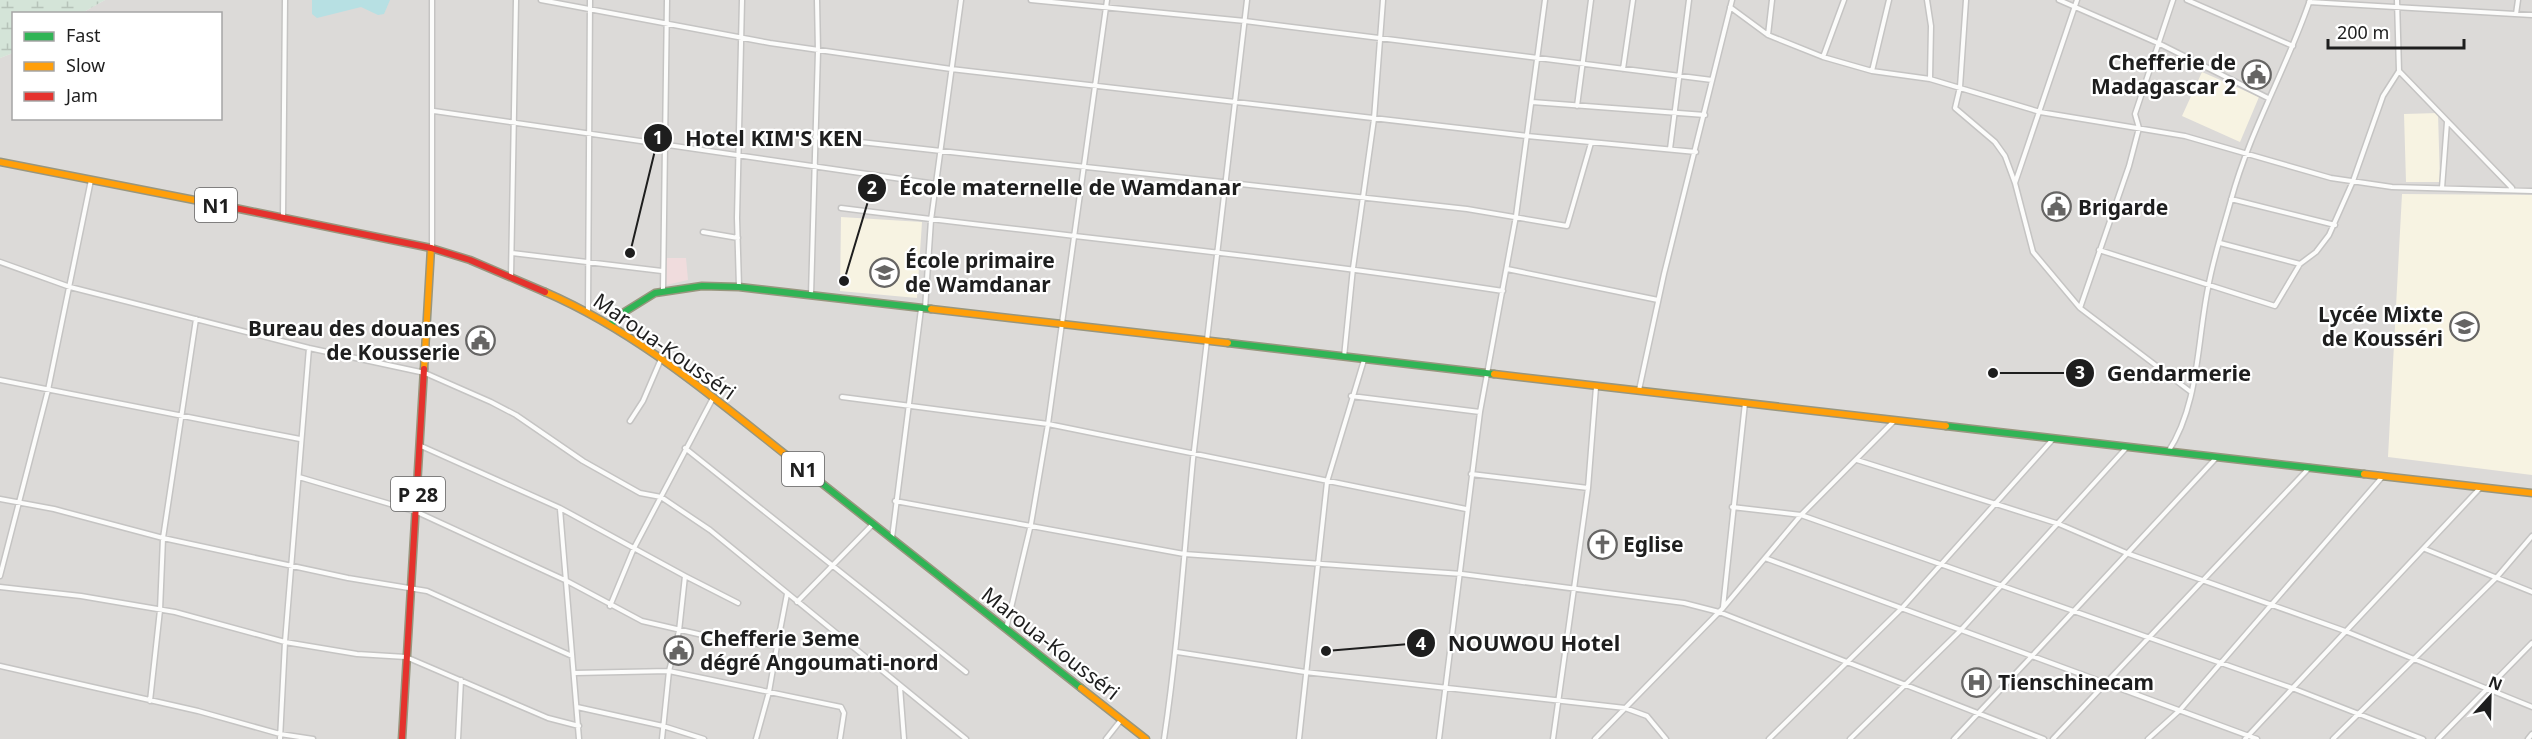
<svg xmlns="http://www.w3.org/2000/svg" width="2532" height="739" font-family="'Noto Sans',sans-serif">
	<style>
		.residential { fill: #dcdad8 }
		.commercial { fill: #f0dcdd }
		.education { fill: #f7f3e2 }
		.religious { fill: #dbdad8 }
		.wetland { fill: url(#wetland-marsh) }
		.water { fill: #b7e0e3 }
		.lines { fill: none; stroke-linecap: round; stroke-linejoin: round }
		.street-casing { stroke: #c5c4c3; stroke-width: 7 }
		.fast-casing { stroke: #98967e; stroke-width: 9 }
		.slow-casing { stroke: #98967e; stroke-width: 9 }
		.jam-casing { stroke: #98967e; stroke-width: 9 }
		.street { stroke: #fcfcfb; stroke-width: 4 }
		.fast { stroke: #30b455; stroke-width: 6 }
		.slow { stroke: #ff9f0a; stroke-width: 6 }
		.jam { stroke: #e5322d; stroke-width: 6 }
		.labels { text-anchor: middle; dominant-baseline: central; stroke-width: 4.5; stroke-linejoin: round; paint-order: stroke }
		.shield { fill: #fff; stroke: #626262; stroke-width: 1.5 }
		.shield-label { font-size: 20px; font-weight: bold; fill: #1e1e1e }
		.poi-label { font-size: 21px; font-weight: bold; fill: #1e1e1e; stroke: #fff; text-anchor: start }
		.street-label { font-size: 21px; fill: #1e1e1e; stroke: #fff }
		.leader { fill: none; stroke: #1e1e1e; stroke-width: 2 }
		.callout-dot { fill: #1e1e1e; stroke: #fff; stroke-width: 2 }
		.mark-label { font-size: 18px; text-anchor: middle; font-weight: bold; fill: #fff }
		.callout-label { font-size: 22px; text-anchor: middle; font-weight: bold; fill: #1e1e1e; stroke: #fff; stroke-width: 4.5; stroke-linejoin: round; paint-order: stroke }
	</style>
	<defs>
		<pattern id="wetland-marsh" width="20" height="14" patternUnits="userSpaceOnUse" patternTransform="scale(1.5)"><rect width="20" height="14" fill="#d4e4d8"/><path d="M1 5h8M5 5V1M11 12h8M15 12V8" fill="none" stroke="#b6c3b9"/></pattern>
	</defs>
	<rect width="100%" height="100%" fill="#edeae7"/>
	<path class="residential" d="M105 0H2532V739H0V58L13 53 14 118H220V14L82 13Z"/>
	<path class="commercial" d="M663 258H686L688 280 662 286Z"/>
	<path class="education" d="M2202 72 2259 97 2240 142 2182 116Z
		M2438 113 2440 182H2406L2404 114Z
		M2402 194 2532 195V475L2388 457Z
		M841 217 922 222 917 298 840 291Z"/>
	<path class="religious" d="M1584 525 1623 531 1619 561 1582 556Z"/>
	<path class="wetland" d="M0 0H105L82 13 14 14 13 53 0 58Z"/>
	<path class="water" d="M312 0H390L384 14 378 15 361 7 317 18 312 14Z"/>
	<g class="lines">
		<defs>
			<path id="street" d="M541 0 770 43 951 69 1527 136 1696 152
				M1031 0 1245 21 1712 80
				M1927 0 1931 26 1930 79
				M1966 0 1960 87 1955 108 1995 142 2005 156 2015 183 2033 252 2080 308 2129 166 2139 128 2135 114 2173 0
				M2059 0 2160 44 2268 98
				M2187 0 2293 46
				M2397 0 2399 71 2512 188
				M2309 2 2532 15
				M1730 7 1768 35 1823 57 1844 0
				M2516 14 2518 0
				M1768 35 1772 0
				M1823 57 1872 71 1889 0
				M1623 69 1633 0
				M1872 71 1930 79 2040 112 2185 136 2331 178 2392 187 2532 191
				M1532 102 1705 115
				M1577 106 1591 0
				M434 111 936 184
				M815 137 1467 209 1567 226 1591 143
				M1670 149 1689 0
				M2015 183 2077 0
				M2442 188 2447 122
				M2231 199 2335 225
				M841 208C1061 236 1284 257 1503 291
				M283 216 285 0
				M703 232 738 238
				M2220 243 2300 264
				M432 247V0
				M2099 250 2275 306 2300 264 2316 252 2329 235 2353 181 2383 96 2399 71
				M512 253 662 271
				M0 262 70 287 309 348 425 373 491 402 516 415 583 461 640 493 661 497 710 530 966 739
				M1507 269 1658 300
				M511 276 516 0
				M739 287 737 218 742 0
				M663 290 667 0
				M811 295 818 51 817 0
				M2080 308 2191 392
				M925 309 931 220 961 0
				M588 310 590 0
				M1344 357 1353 268 1374 119 1383 0
				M0 380 300 439
				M1639 390 1664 274 1732 0
				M1351 396 1480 412
				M842 397 1048 424 1466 509
				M630 421 643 401 661 359
				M421 446 560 508 685 576 679 631 669 671 662 739
				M685 448 966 672
				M2168 452C2199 405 2197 342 2208 288 2213 259 2223 229 2231 200 2250 130 2287 68 2310 0
				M1857 460 2059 524 2129 554 2345 631 2532 707
				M1471 474 1588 488
				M299 477 417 512 567 581 642 621 724 640 777 646 769 692 756 739
				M0 499 54 509 163 538 348 578 427 591 572 656
				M895 501 1184 554 1462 574 1684 603 1719 612 2044 739
				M1732 507 1801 515 2292 688 2423 739
				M560 509 579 739
				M892 538 921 309
				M2425 549 2532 592
				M1765 558 2032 656 2217 457
				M0 576 48 390 91 180
				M685 576 738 603
				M0 587 81 596 175 612 285 642 357 654 406 657 548 718 579 726
				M797 602 873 524
				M610 606 634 548 713 398
				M1723 607 1745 403
				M1006 629 1031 524 1048 424 1107 0
				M777 646 787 594
				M1177 652 1305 672 1625 708 1647 716 1666 739
				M0 666 198 711 280 734 313 739
				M575 673 669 671 841 707 844 713 840 739
				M900 687 904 739
				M150 701 160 610 163 538 196 319
				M577 707 663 726 704 739
				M280 739 285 642 309 348
				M458 739 461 680
				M1106 739 1121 720
				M1164 739C1178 646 1184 553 1193 459 1210 306 1228 153 1247 0
				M1299 739 1327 482 1364 360
				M1439 739 1480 412 1516 216 1545 0
				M1553 739 1588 488 1596 387
				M1595 739 1723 608 1801 515 1895 420
				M1769 739 1902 608 2054 438
				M1850 739 1960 631 2127 447
				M1954 739 2032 656 2257 739
				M2053 739 2310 467
				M2148 739 2180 710 2383 476
				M2245 739 2480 488
				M2333 739 2497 577 2532 536
				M2438 739 2532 643
				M2528 739 2532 734"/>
			<path id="fast" d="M611 324 626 311 655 293 702 286 739 287 931 309
				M1228 343 1494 374
				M1946 426 2364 474
				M805 470 1081 688"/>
			<path id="slow" d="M0 162 230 207
				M545 292C642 334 722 405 805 470
				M931 309 1228 343
				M424 369 431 248
				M1494 374 1946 426
				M2364 474 2532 493
				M1081 688 1146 739"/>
			<path id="jam" d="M230 207 431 248 470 260 545 292
				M402 739 424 369"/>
		</defs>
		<use href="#street" class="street-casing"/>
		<use href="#fast" class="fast-casing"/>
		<use href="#slow" class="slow-casing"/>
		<use href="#jam" class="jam-casing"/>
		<use href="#street" class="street"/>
		<use href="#fast" class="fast"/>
		<use href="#slow" class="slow"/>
		<use href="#jam" class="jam"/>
	</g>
	<defs>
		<symbol id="civic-ring" viewBox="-11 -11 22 22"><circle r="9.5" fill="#fff" stroke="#666564" stroke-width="1.5"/><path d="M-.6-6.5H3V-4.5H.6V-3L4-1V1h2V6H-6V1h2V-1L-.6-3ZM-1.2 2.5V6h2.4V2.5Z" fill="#666564"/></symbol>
		<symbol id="school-ring" viewBox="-11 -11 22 22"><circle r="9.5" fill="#fff" stroke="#666564" stroke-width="1.5"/><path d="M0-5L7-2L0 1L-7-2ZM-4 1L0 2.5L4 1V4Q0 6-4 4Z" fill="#666564"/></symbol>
		<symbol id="church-ring" viewBox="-11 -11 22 22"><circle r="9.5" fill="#fff" stroke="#666564" stroke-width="1.5"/><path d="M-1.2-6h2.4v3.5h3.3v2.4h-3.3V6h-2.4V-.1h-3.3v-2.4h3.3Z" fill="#666564"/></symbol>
		<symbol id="hospital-ring" viewBox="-11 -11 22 22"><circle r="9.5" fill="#fff" stroke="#666564" stroke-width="1.5"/><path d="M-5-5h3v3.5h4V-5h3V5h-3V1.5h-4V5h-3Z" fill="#666564"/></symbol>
	</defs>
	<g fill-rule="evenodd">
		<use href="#civic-ring" x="2240" y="58" width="33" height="33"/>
		<use href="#civic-ring" x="2040" y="190" width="33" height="33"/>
		<use href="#school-ring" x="868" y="256" width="33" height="33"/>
		<use href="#school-ring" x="2448" y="310" width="33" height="33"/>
		<use href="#civic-ring" x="464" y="324" width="33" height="33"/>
		<use href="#church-ring" x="1586" y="528" width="33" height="33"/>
		<use href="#civic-ring" x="662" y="634" width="33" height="33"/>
		<use href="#hospital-ring" x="1960" y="666" width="33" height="33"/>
	</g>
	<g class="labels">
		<g class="shield">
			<rect x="195" y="188" width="42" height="34" rx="4.5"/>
			<rect x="782" y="452" width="42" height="34" rx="4.5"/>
			<rect x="391" y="477" width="54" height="34" rx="4.5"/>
		</g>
		<g class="shield-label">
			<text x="216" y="205">N1</text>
			<text x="803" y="469">N1</text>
			<text x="418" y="494">P 28</text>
		</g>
		<g class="poi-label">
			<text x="2236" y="62" text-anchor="end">Chefferie de<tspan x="2236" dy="24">Madagascar 2</tspan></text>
			<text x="2078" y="207">Brigarde</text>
			<text x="905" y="260">École primaire<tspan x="905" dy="24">de Wamdanar</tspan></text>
			<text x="2443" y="314" text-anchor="end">Lycée Mixte<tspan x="2443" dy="24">de Kousséri</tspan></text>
			<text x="460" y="328" text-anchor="end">Bureau des douanes<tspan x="460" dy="24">de Kousserie</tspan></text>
			<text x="1623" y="544">Eglise</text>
			<text x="700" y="638">Chefferie 3eme<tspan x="700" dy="24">dégré Angoumati-nord</tspan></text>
			<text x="1998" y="682">Tienschinecam</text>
		</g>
		<g class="street-label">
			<text transform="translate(665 346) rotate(35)">Maroua-Kousséri</text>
			<text transform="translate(1051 643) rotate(38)">Maroua-Kousséri</text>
		</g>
	</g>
	<path class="leader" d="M630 253L658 138M844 281L872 188M1993 373L2080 373M1326 651L1421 643"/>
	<g class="callout-dot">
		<circle cx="630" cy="253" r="6"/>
		<circle cx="844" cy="281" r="6"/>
		<circle cx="1993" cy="373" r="6"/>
		<circle cx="1326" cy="651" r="6"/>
		<circle cx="658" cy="138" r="15"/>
		<circle cx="872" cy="188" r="15"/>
		<circle cx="2080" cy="373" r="15"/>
		<circle cx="1421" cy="643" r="15"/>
	</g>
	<g class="mark-label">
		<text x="658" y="144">1</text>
		<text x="872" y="194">2</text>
		<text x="2080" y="379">3</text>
		<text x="1421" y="650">4</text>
	</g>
	<g class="callout-label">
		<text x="774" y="146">Hotel KIM'S KEN</text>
		<text x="1070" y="195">École maternelle de Wamdanar</text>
		<text x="2179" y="381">Gendarmerie</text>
		<text x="1534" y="651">NOUWOU Hotel</text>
	</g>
	<rect x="12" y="12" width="210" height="108" fill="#ffffff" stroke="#a5a5a5" stroke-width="1.5"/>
	<rect x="24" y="32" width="30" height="9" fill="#30b455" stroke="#a5a5a5" stroke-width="1.5"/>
	<text x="66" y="42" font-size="18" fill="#1e1e1e">Fast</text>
	<rect x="24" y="62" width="30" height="9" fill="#ff9f0a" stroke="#a5a5a5" stroke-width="1.5"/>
	<text x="66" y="72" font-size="18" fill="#1e1e1e">Slow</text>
	<rect x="24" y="92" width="30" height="9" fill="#e5322d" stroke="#a5a5a5" stroke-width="1.5"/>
	<text x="66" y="102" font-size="18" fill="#1e1e1e">Jam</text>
	<g transform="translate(2490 697) rotate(22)" stroke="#ffffff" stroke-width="4.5" paint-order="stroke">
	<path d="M0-4.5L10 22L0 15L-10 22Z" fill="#1e1e1e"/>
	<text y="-9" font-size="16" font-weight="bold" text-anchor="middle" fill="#1e1e1e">N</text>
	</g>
	<path d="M2328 39v9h136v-9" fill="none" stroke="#1e1e1e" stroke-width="3"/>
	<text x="2337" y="39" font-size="18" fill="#1e1e1e" stroke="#ffffff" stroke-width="4.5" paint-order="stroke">200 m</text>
</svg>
